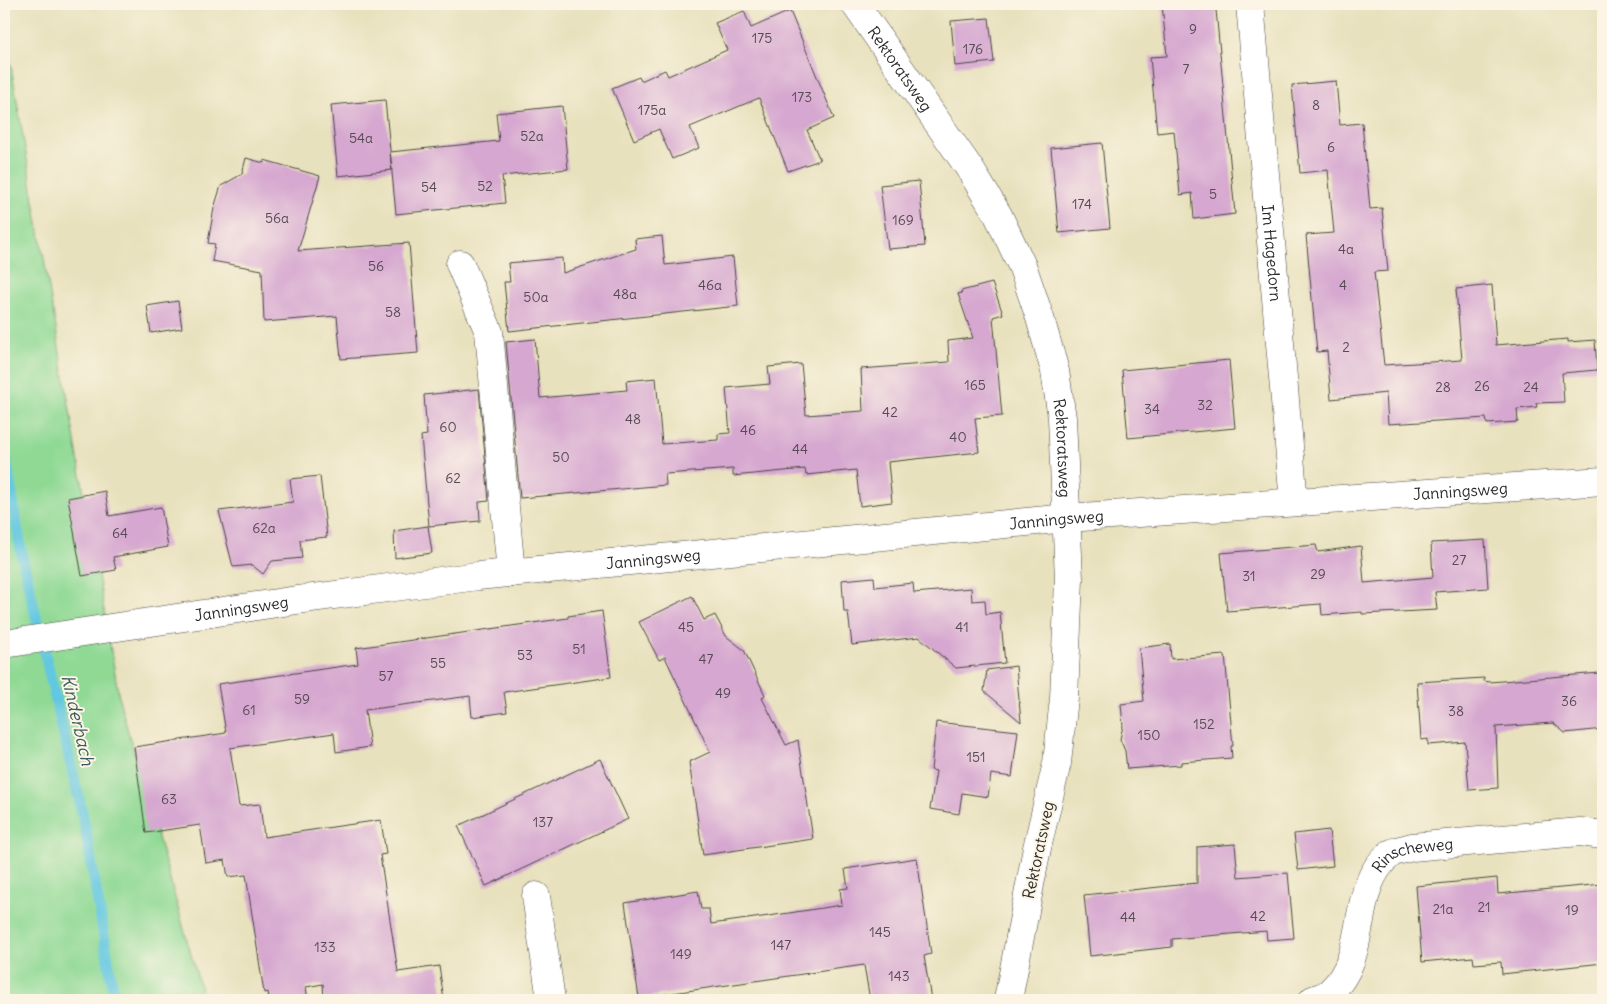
<svg xmlns="http://www.w3.org/2000/svg" width="1607" height="1004" font-family="Delius,sans-serif">
	<style>
		.green { fill: #8fd994; stroke: #5d8260 }
		.lines { fill: none; stroke-linecap: round; stroke-linejoin: round }
		.stream { stroke: #62c7e0; stroke-width: 11 }
		.building { fill: #d6a7d0 }
		.street-casing { stroke: #474641; stroke-width: 29 }
		.street { stroke: #fff; stroke-width: 28 }
		.labels { text-anchor: middle; dominant-baseline: central; stroke-width: 4; stroke-linejoin: round; paint-order: stroke }
		.number-label { font-size: 14px; fill: #564a54 }
		.street-label { font-size: 16px; fill: #2b2b2b; stroke: #fcf5e5 }
		.water-label { font-size: 18px; font-style: italic; fill: #3c5a61; stroke: #fcf5e5 }
	</style>
	<rect width="100%" height="100%" fill="#fcf5e5"/>
	<filter id="ink" filterUnits="userSpaceOnUse"><feTurbulence type="fractalNoise" baseFrequency=".02" numOctaves="2"/><feDisplacementMap in="SourceGraphic" scale="10" xChannelSelector="R" yChannelSelector="G"/><feConvolveMatrix kernelMatrix="1 2 1 2 8 2 1 2 1" color-interpolation-filters="sRGB"/></filter>
	<filter id="wash" filterUnits="userSpaceOnUse"><feTurbulence type="fractalNoise" baseFrequency=".0096" numOctaves="4" result="noise"/><feDisplacementMap in="SourceGraphic" scale="20" xChannelSelector="R" yChannelSelector="G"/><feGaussianBlur stdDeviation="1.12" result="paint"/><feColorMatrix in="noise" values="0 0 0 0 0 0 0 0 0 0 0 0 0 0 0 0 0 1.4 0 .05"/><feComposite in="paint" operator="in"/></filter>
	<g filter="url(#wash)">
		<rect width="100%" height="100%" fill="#e8e1bd"/>
		<path class="green" d="M4 25 120 703 204 1000H4Z"/>
		<g class="lines">
			<path class="stream" d="M4 448 22 556 84 821 115 1000"/>
		</g>
		<g id="blocks">
			<path class="building" d="M1162 4H1213L1214 10H1216L1235 214 1194 219 1192 193 1180 195 1174 131 1157 133 1150 57 1167 56Z
				M744 11 751 28 790 11 834 118 807 130 820 160 788 171 759 98 690 127 699 148 672 159 659 129 634 140 612 88 639 77 641 81 665 70 668 76 727 50 715 23Z
				M989 18 994 62 955 66 951 21Z
				M1336 81 1340 125 1362 123 1370 209 1382 208 1388 271 1374 272 1384 365 1462 360 1456 289 1492 285 1496 345 1568 339V342L1595 340 1597 370 1562 373 1564 402 1536 403 1537 407 1517 409 1518 422 1487 424 1486 418 1388 424 1386 393 1331 399 1327 351 1317 352 1306 235 1334 233 1328 170 1300 173 1292 85Z
				M385 100 392 170 338 176 331 105Z
				M562 106 568 169 502 176 505 203 396 214 390 152 499 141 496 113Z
				M1102 143 1110 228 1059 233 1051 148Z
				M246 158 264 163V160L320 176 298 251 409 243 418 353 341 359 337 316 264 322 262 270 212 261 215 244 208 243 214 208 221 186 242 174Z
				M919 181 925 246 888 249 880 185Z
				M662 236 665 265 733 257 738 306 509 331 504 282H510L508 263 562 258 563 273 636 249 635 239Z
				M992 283 1003 314 993 317 1002 416 975 418 979 452 888 462 892 502 860 506 856 470 806 475 805 469 733 476V469L665 474 666 485 520 498 506 342 535 339 540 398 627 390 626 381 656 378 662 444 718 440V434L730 433 726 388 770 384 768 367 801 364 806 415 863 411 861 369 949 362 948 341 973 338 958 294 962 293 961 291Z
				M178 301 182 328 151 333 147 306Z
				M1229 360 1235 428 1128 438 1122 370Z
				M479 389 489 501 479 502 480 521 429 526 421 436 427 435 424 395Z
				M320 476 327 537 300 540 302 558 272 561 263 574 252 565 233 567 219 511 293 502 290 479Z
				M105 491 109 516 161 507 168 547 113 557 116 570 82 576 68 498Z
				M428 526 432 553 395 558 394 531Z
				M1485 540 1488 588 1435 592 1437 610 1362 614V612L1322 615 1321 604 1227 611 1221 553 1316 545 1318 552 1361 546 1364 583 1433 577 1431 543Z
				M874 577 875 587 913 583 914 593 971 588 972 601 985 600 986 614 1000 612 1005 663 956 668 919 637 852 645 848 612H844L842 580Z
				M692 596 704 620 715 615 726 636 744 650 765 695 762 698 786 745 798 740 813 839 703 855 689 762 710 752 665 657 659 660 639 622Z
				M602 611 611 677 504 692 507 712 472 717 470 696 365 710 370 747 336 752 334 733 230 748 239 806 260 804 264 837 381 820 386 854 380 855 398 972 439 966 444 1000H324L323 984 306 987 308 1000H269L268 992 264 993 246 875 228 877 225 860 206 863 200 825 146 833 134 747 226 733 218 684 358 664 356 648 568 618V616Z
				M1170 644 1171 659 1225 655 1233 746H1231L1232 758 1181 762V765L1127 769 1125 751 1120 739 1123 726 1121 704 1144 701 1139 648Z
				M1016 666 1021 722 984 691 987 670Z
				M1600 673 1603 691V729L1565 733 1553 723 1496 727 1498 788 1469 790 1465 742 1428 745V739L1421 740 1417 682 1484 678V681L1490 682Z
				M936 722 1018 731 1012 777 991 774 988 797 962 793 959 814 930 809 936 771 931 770Z
				M600 759 628 819 486 886 458 826Z
				M1329 830 1333 866 1298 870 1294 834Z
				M1235 844 1238 877 1288 873 1294 938 1267 940 1266 931 1172 939V947L1090 956 1084 895 1197 883V847Z
				M917 858 931 954 924 956 931 1000H870L864 965 639 998 625 903 698 891 701 909H709L711 924 769 916 842 905 840 889 848 888 845 869Z
				M1497 878 1498 894 1603 884V963L1502 974 1501 962 1474 964 1473 957 1422 962 1416 886Z"/>
		</g>
	</g>
	<g filter="url(#ink)">
		<use href="#blocks" fill-opacity="0" stroke="#474641" stroke-width="1"/>
		<g class="lines">
			<defs>
				<g id="street">
					<path id="s1" d="M855 4 970 169 998 215 1023 268 1040 318 1055 371 1062 418 1069 579 1064 698 1057 763 1037 848 1008 1000"/>
					<path id="s2" d="M1250 4 1294 502"/>
					<path d="M460 264 489 332 511 573"/>
					<path id="s3" d="M4 644 297 600 478 576 1067 518 1603 481"/>
					<path d="M536 896 551 1000"/>
					<path id="s4" d="M1313 1000C1318 998 1326 996 1330 992 1371 956 1348 888 1390 854 1396 850 1406 849 1412 847L1580 832 1603 835"/>
				</g>
			</defs>
			<use href="#street" class="street-casing"/>
			<use href="#street" class="street"/>
		</g>
	</g>
	<g class="labels">
		<g class="number-label">
			<text x="1193" y="29">9</text>
			<text x="762" y="38">175</text>
			<text x="973" y="49">176</text>
			<text x="1186" y="69">7</text>
			<text x="802" y="97">173</text>
			<text x="1316" y="105">8</text>
			<text x="652" y="110">175a</text>
			<text x="532" y="136">52a</text>
			<text x="361" y="138">54a</text>
			<text x="1331" y="147">6</text>
			<text x="485" y="186">52</text>
			<text x="429" y="187">54</text>
			<text x="1213" y="194">5</text>
			<text x="1082" y="204">174</text>
			<text x="277" y="218">56a</text>
			<text x="903" y="220">169</text>
			<text x="1346" y="249">4a</text>
			<text x="376" y="266">56</text>
			<text x="710" y="285">46a</text>
			<text x="1343" y="285">4</text>
			<text x="625" y="294">48a</text>
			<text x="536" y="297">50a</text>
			<text x="393" y="312">58</text>
			<text x="1346" y="347">2</text>
			<text x="975" y="385">165</text>
			<text x="1482" y="386">26</text>
			<text x="1443" y="387">28</text>
			<text x="1531" y="387">24</text>
			<text x="1205" y="405">32</text>
			<text x="1152" y="409">34</text>
			<text x="890" y="412">42</text>
			<text x="633" y="419">48</text>
			<text x="448" y="427">60</text>
			<text x="748" y="430">46</text>
			<text x="958" y="437">40</text>
			<text x="800" y="449">44</text>
			<text x="561" y="457">50</text>
			<text x="453" y="478">62</text>
			<text x="264" y="528">62a</text>
			<text x="120" y="533">64</text>
			<text x="1459" y="560">27</text>
			<text x="1318" y="574">29</text>
			<text x="1249" y="576">31</text>
			<text x="686" y="627">45</text>
			<text x="962" y="627">41</text>
			<text x="579" y="649">51</text>
			<text x="525" y="655">53</text>
			<text x="706" y="659">47</text>
			<text x="438" y="663">55</text>
			<text x="386" y="676">57</text>
			<text x="723" y="693">49</text>
			<text x="302" y="699">59</text>
			<text x="1569" y="701">36</text>
			<text x="249" y="710">61</text>
			<text x="1456" y="711">38</text>
			<text x="1204" y="724">152</text>
			<text x="1149" y="735">150</text>
			<text x="976" y="757">151</text>
			<text x="169" y="799">63</text>
			<text x="543" y="822">137</text>
			<text x="1484" y="907">21</text>
			<text x="1443" y="909">21a</text>
			<text x="1572" y="910">19</text>
			<text x="1258" y="916">42</text>
			<text x="1128" y="917">44</text>
			<text x="880" y="932">145</text>
			<text x="781" y="945">147</text>
			<text x="325" y="947">133</text>
			<text x="681" y="954">149</text>
			<text x="899" y="976">143</text>
		</g>
		<g class="street-label">
			<text stroke="none"><textPath href="#s1" startOffset="79">Rektoratsweg</textPath></text>
			<text stroke="none"><textPath href="#s2" startOffset="250">Im Hagedorn</textPath></text>
			<text stroke="none"><textPath href="#s1" startOffset="499">Rektoratsweg</textPath></text>
			<text stroke="none"><textPath href="#s3" startOffset="1465">Janningsweg</textPath></text>
			<text stroke="none"><textPath href="#s3" startOffset="1060">Janningsweg</textPath></text>
			<text stroke="none"><textPath href="#s3" startOffset="655">Janningsweg</textPath></text>
			<text stroke="none"><textPath href="#s3" startOffset="240">Janningsweg</textPath></text>
			<text transform="translate(1038 850) rotate(-78)">Rektoratsweg</text>
			<text stroke="none"><textPath href="#s4" startOffset="194">Rinscheweg</textPath></text>
		</g>
		<g class="water-label">
			<text transform="translate(78 720) rotate(77)">Kinderbach</text>
		</g>
	</g>
	<rect width="1607" height="1004" fill="none" stroke="#fcf5e5" stroke-width="20"/>
</svg>
